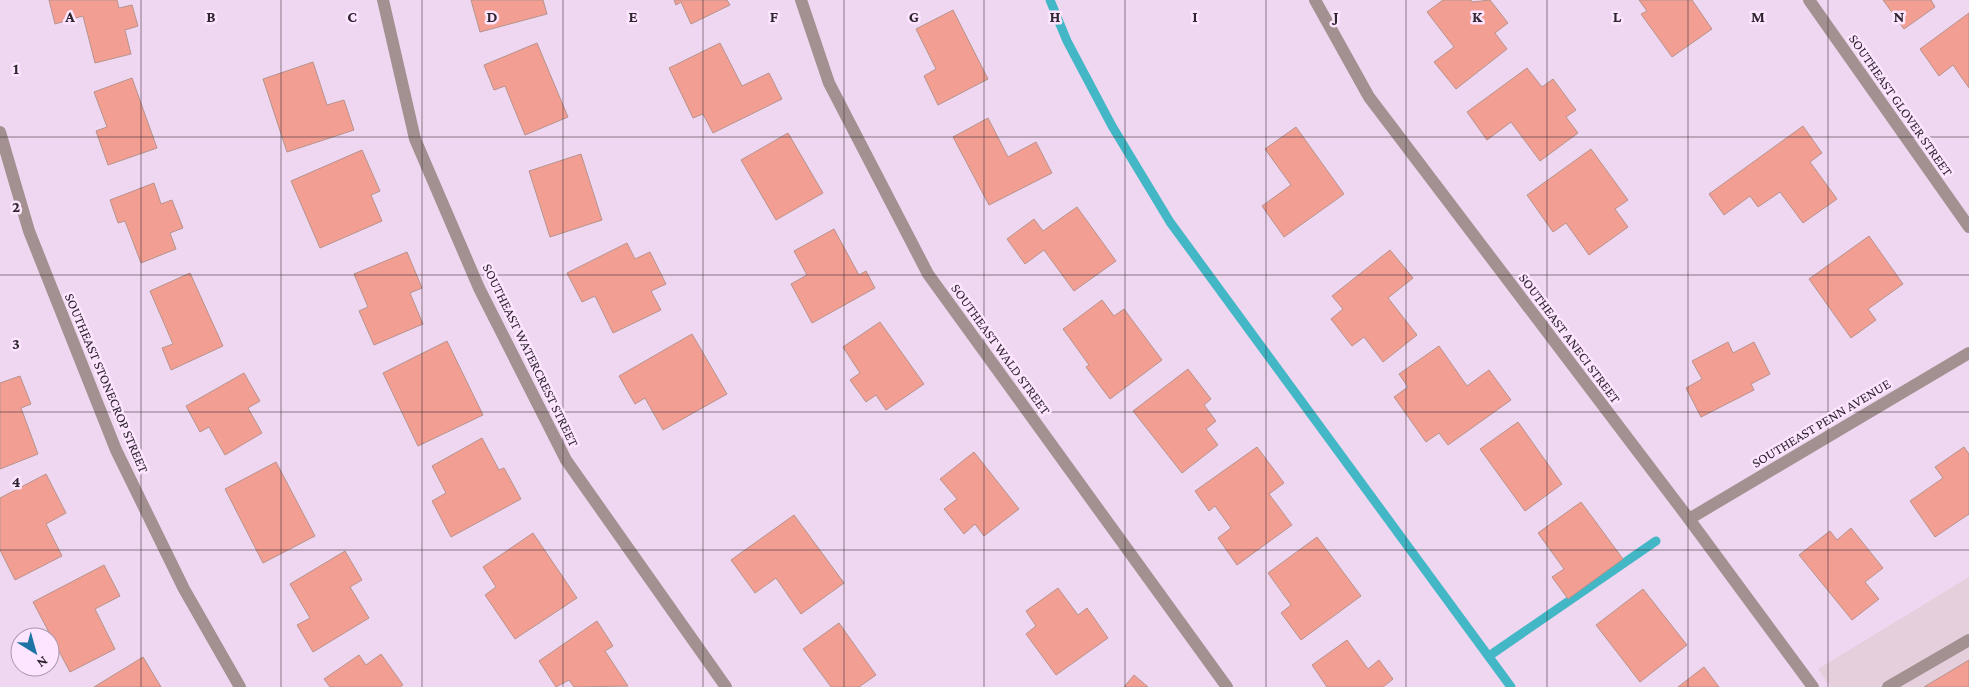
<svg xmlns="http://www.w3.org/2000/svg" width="1969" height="687" font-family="'Crimson Pro',serif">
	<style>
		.commercial { fill: #e6cfdc }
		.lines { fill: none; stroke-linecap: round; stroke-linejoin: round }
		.stream { stroke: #43b7c6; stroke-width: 9 }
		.building { fill: #f39e92; stroke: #b6938d }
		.lane { stroke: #a29190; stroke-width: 12 }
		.street { stroke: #a29190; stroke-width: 12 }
		.grid { fill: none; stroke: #2f2630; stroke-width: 1; stroke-opacity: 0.55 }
		.labels { text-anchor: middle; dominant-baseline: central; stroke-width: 5; stroke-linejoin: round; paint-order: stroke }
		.street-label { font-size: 14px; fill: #2f2630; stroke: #fde4ff }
		.grid-label { font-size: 16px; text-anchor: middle; font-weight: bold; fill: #2f2630; stroke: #fde4ff; stroke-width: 5; stroke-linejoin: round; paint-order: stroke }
	</style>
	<rect width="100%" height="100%" fill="#f0d7f1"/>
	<path class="commercial" d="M1969 577V687H1831L1818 669Z"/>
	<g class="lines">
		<path class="stream" d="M1050 0 1067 41 1112 126 1170 222 1511 687
			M1489 656 1656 541"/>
	</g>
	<path class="building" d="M49 0H117L119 8 132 5 138 26 125 30 131 54 95 63 83 16 55 24Z
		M471 0H543L547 14 480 32Z
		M674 0H727L730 5 691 24 681 2 676 5Z
		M1443 0H1471L1472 2 1490 0 1508 23 1495 33 1507 49 1456 89 1434 62 1454 47 1427 12Z
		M1639 0H1692L1712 29 1672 57 1641 14 1647 11Z
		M1883 0H1931L1935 7 1904 29Z
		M953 10 988 79 938 105 924 76 936 69 916 29Z
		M1969 13V88L1953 65 1939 76 1920 49Z
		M537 43 568 117 525 135 505 86 494 90 484 65Z
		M720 43 742 86 769 73 782 99 713 133 703 114 693 118 669 68Z
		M313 62 327 105 344 100 354 130 287 152 263 79Z
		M1527 68 1542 87 1553 79 1576 110 1566 117 1578 133 1540 161 1511 122 1487 140 1467 112Z
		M132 78 157 148 108 165 96 131 107 127 94 92Z
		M988 118 1008 157 1036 142 1052 173 989 205 953 137Z
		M1803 126 1822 153 1810 162 1837 199 1803 223 1780 192 1758 207 1750 196 1724 215 1709 194Z
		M1296 127 1344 194 1284 237 1262 206 1291 185 1265 149Z
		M788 133 823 193 776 220 741 160Z
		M1591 149 1628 200 1615 209 1628 227 1589 255 1566 223 1553 232 1527 195Z
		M362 150 380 191 371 195 382 221 320 248 291 181Z
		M581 154 602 220 550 237 529 171Z
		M154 183 161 204 172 200 183 228 170 233 176 249 141 263 125 221 118 223 110 200Z
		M1077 207 1116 261 1074 291 1044 250 1025 264 1007 239 1034 219 1043 231Z
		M834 229 859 275 866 271 875 288 812 323 791 284 807 275 794 251Z
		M1869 236 1903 284 1868 309 1876 320 1851 338 1809 279Z
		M627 243 635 259 650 252 666 284 651 291 661 310 613 333 595 296 582 302 567 273Z
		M1390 250 1413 278 1388 298 1417 335 1383 362 1364 337 1352 346 1331 319 1343 309 1332 296Z
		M407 252 422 288 410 293 423 324 374 345 359 311 368 307 354 274Z
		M190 273 223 346 171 370 162 348 173 344 150 291Z
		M1102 300 1114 316 1124 309 1162 360 1110 399 1086 367 1089 365 1063 329Z
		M880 322 924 384 886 410 876 395 866 402 850 380 860 373 843 347Z
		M692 334 727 394 663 430 645 398 635 404 619 376Z
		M447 341 483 415 418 446 383 373Z
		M1728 342 1733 353 1754 342 1770 374 1751 384 1754 390 1701 417 1686 388 1702 379 1692 361Z
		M1439 346 1467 386 1489 370 1511 400 1448 445 1439 433 1426 442 1394 397 1408 387 1399 374Z
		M1188 369 1211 399 1204 405 1216 421 1206 429 1218 445 1182 473 1133 411Z
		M244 373 260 401 248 408 262 433 225 455 209 427 200 432 186 406Z
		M20 376 31 404 21 408 38 454 0 469V383Z
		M1518 422 1562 484 1525 511 1480 449Z
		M482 438 499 470 504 468 521 499 451 537 432 501 446 493 432 466Z
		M1257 447 1284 483 1269 494 1292 525 1237 565 1218 538 1231 528 1215 506 1209 511 1195 491Z
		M1964 447 1969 454V514L1935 537 1910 501 1943 478 1935 467Z
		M974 452 1019 509 984 536 975 524 964 534 944 509 957 499 940 479Z
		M276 462 315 536 263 563 225 489Z
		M46 474 66 513 46 524 62 556 15 580 0 550V498Z
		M1581 502 1623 559 1568 599 1552 577 1564 569 1538 533Z
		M794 515 844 583 801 614 776 578 755 593 731 560Z
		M1851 528 1883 568 1865 582 1879 599 1852 620 1799 555 1830 531 1837 540Z
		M533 533 577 598 515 639 485 595 496 587 483 567Z
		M1317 537 1361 596 1301 640 1281 613 1291 605 1268 573Z
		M345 551 362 580 350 587 369 618 313 652 297 625 310 618 290 584Z
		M104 565 120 596 95 609 115 649 70 672 33 602Z
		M1058 588 1078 615 1087 608 1108 638 1056 675 1026 634 1036 626 1026 611Z
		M1643 589 1687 645 1640 682 1596 625Z
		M597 621 613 646 605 651 628 686 574 687 569 680 556 687 539 661Z
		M839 623 876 675 859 687H831L803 649Z
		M1347 640 1368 669 1379 660 1393 679 1383 687H1327L1312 665Z
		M381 654 403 685 400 687H330L324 679 359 655 366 665Z
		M143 657 161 687H94Z
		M1969 660V687H1924Z
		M1704 667 1719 687H1678Z
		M1134 675 1148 687H1124Z"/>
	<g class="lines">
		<path class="lane" d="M1888 687 1969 640"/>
		<path class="street" d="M383 0 415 139 479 288 566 460 726 687
			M801 0 829 83 928 274 1227 687
			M1315 0 1369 97 1689 519 1813 687
			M1809 0 1969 227
			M0 132 29 231 116 450 184 589 240 687
			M1689 519 1969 353"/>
	</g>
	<path class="grid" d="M141 0V687M281 0V687M422 0V687M563 0V687M703 0V687M844 0V687M984 0V687M1125 0V687M1266 0V687M1406 0V687M1547 0V687M1688 0V687M1828 0V687M0 137H1969M0 275H1969M0 412H1969M0 550H1969"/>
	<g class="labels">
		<g class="street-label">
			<text transform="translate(1901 105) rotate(55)">SOUTHEAST GLOVER STREET</text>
			<text transform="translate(1570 338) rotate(53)">SOUTHEAST ANECI STREET</text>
			<text transform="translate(1001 349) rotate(54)">SOUTHEAST WALD STREET</text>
			<text transform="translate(531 355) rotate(64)">SOUTHEAST WATERCREST STREET</text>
			<text transform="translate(107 383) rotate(67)">SOUTHEAST STONECROP STREET</text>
			<text transform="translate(1821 423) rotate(-31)">SOUTHEAST PENN AVENUE</text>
		</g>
	</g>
	<g class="grid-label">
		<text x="70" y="22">A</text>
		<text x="211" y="22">B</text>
		<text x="352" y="22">C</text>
		<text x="492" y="22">D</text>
		<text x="633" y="22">E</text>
		<text x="774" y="22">F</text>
		<text x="914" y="22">G</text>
		<text x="1055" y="22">H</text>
		<text x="1195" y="22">I</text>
		<text x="1336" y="22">J</text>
		<text x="1477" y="22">K</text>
		<text x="1617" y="22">L</text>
		<text x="1758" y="22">M</text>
		<text x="1899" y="22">N</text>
		<text x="16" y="74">1</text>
		<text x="16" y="212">2</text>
		<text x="16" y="349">3</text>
		<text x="16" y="487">4</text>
	</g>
	<g transform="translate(35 652) rotate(143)"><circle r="24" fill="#fde4ff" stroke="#ab98ac"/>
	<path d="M0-4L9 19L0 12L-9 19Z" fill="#1d73a3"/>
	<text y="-8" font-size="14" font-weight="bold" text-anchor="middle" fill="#2f2630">N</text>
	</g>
</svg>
